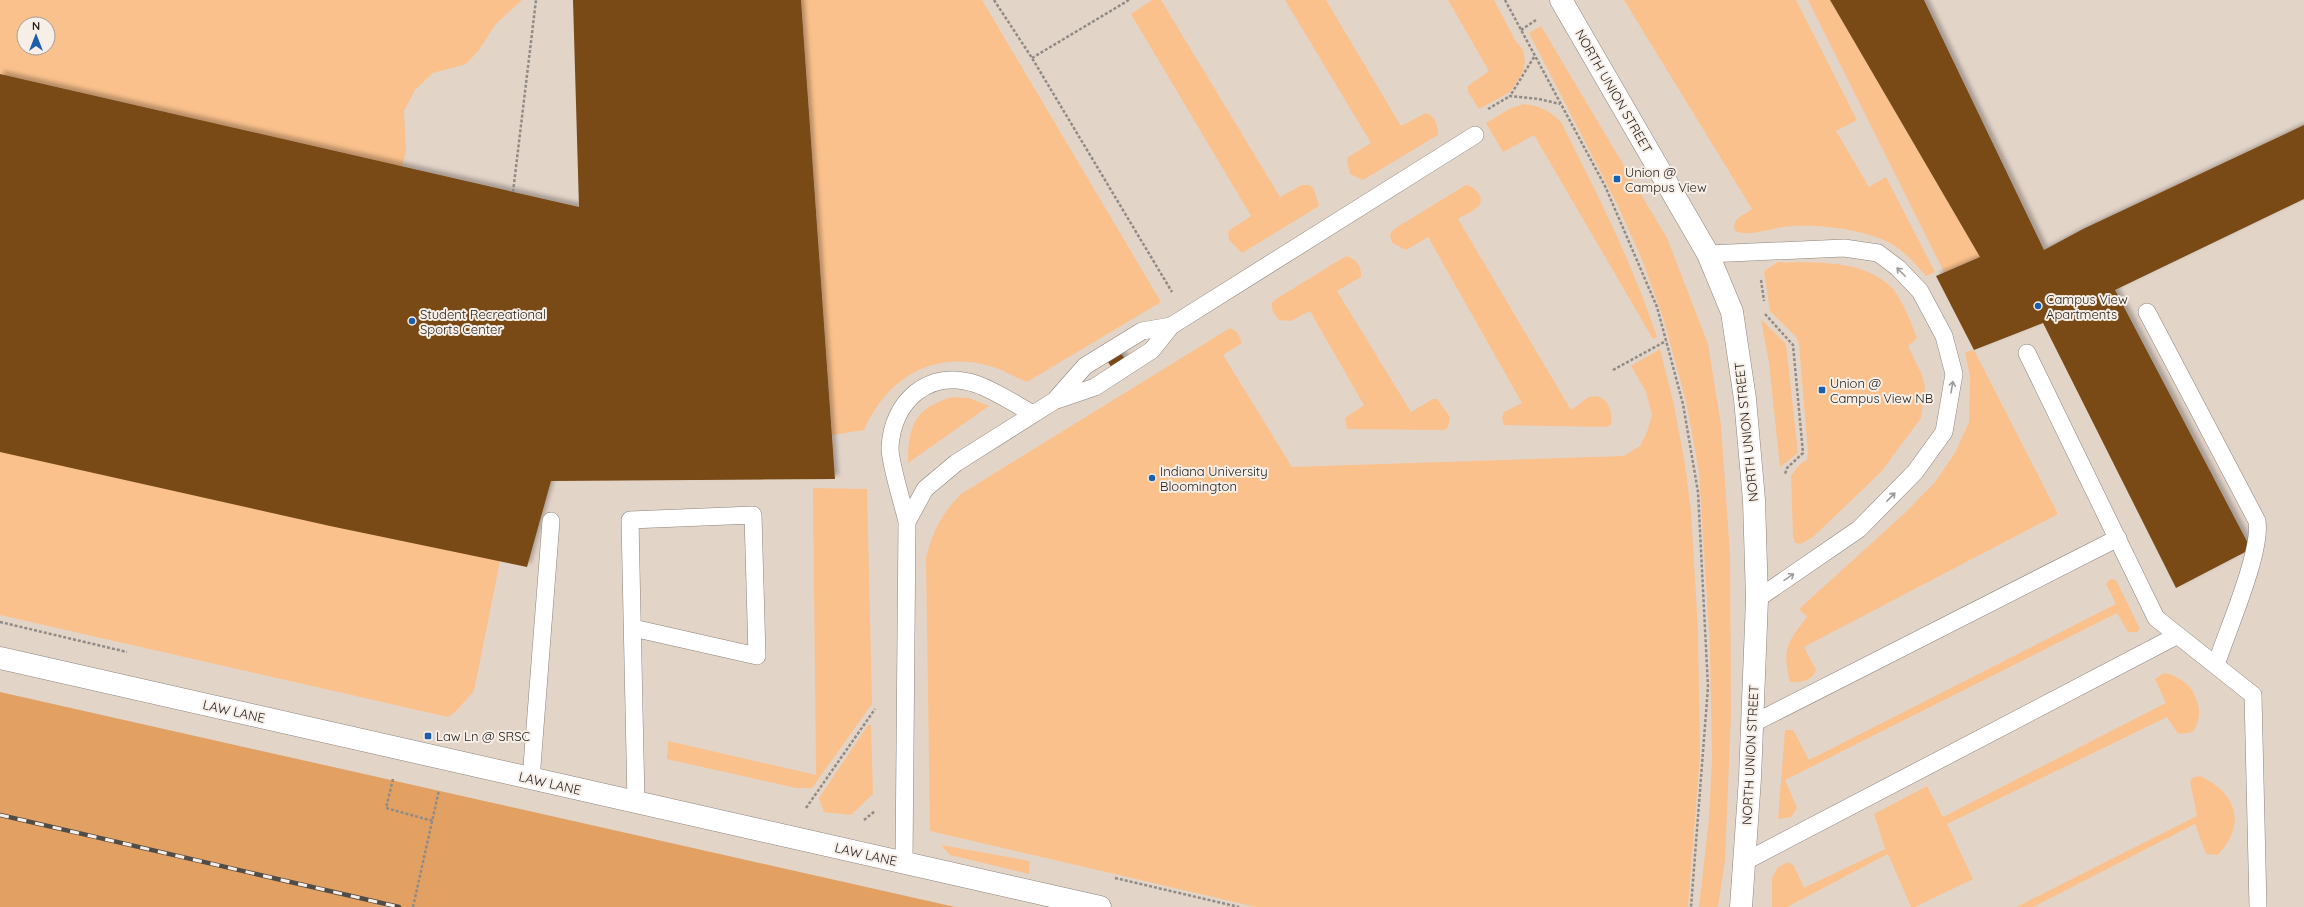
<svg xmlns="http://www.w3.org/2000/svg" width="2304" height="907" font-family="Quicksand,sans-serif">
	<style>
		.built { fill: #e3d4c8; fill-rule: evenodd }
		.green { fill: #fbc18c; fill-rule: evenodd }
		.forest { fill: #e3a063 }
		.building { fill: #794a19; filter: url(#shadow) }
		.lines { fill: none; stroke-linecap: round; stroke-linejoin: round }
		.lane-casing { stroke: #8b837c; stroke-width: 18 }
		.street-casing { stroke: #8b837c; stroke-width: 23 }
		.path { stroke: #918b85; stroke-width: 2.5; stroke-dasharray: 3 2; stroke-linecap: butt }
		.lane { stroke: #fff; stroke-width: 17 }
		.street { stroke: #fff; stroke-width: 22 }
		.rail-casing { stroke: #504c48; stroke-width: 4.5 }
		.rail { stroke: #f7efe7; stroke-width: 3; stroke-dasharray: 9; stroke-linecap: butt }
		.oneway { stroke: #9c9b99 }
		.poi-dot { fill: #1b5eae; stroke: #f7efe7; stroke-width: 1.5 }
		.labels { text-anchor: middle; dominant-baseline: central; stroke-width: 4; stroke-linejoin: round; paint-order: stroke }
		.street-label { font-size: 13px; fill: #23201d; stroke: #f7efe7 }
		.poi-label { font-size: 13px; fill: #23201d; stroke: #f7efe7; text-anchor: start }
	</style>
	<defs>
		<filter id="shadow"><feDropShadow dx="3.5" dy="-3.5" stdDeviation="2" flood-color="#0004"/></filter>
	</defs>
	<rect width="100%" height="100%" fill="#eae1da"/>
	<path class="built" d="M0 0H2304V907H0ZM24 24H48V48H24Z"/>
	<path class="green" d="M0 0H522L495 25 479 50 466 64 433 73 415 90 404 111 406 152 402 167 0 74ZM24 24H48V48H24Z
		M801 0H982L1161 302 1027 382C1015 378 1005 370 993 367 935 349 888 376 864 430L832 435Z
		M1152 0H1161L1280 197 1302 185H1309L1314 189 1319 206 1242 253 1229 240 1228 231 1251 216 1131 14Z
		M1285 0H1326L1401 126 1426 113C1436 116 1438 126 1438 135L1363 180 1350 174 1347 161 1348 157 1371 143Z
		M1448 0H1494L1515 40 1523 50 1525 62 1523 72 1510 92 1479 109 1468 92V86L1489 71Z
		M1624 0H1796L1857 120 1836 131 1869 187 1886 177 1935 272 1926 276C1917 266 1907 254 1895 246 1868 229 1815 223 1783 227 1769 229 1749 237 1735 231 1731 218 1743 216 1752 209Z
		M1808 0H1830L1980 257 1944 272Z
		M1541 26 1667 238 1708 344 1721 425 1730 555 1731 713 1725 860 1718 907H1699L1709 819 1712 760 1710 648 1699 472 1686 401 1664 321 1643 262 1618 206 1529 33Z
		M1524 104C1540 106 1549 110 1561 122 1597 193 1632 262 1657 337L1653 339 1534 135 1503 152 1486 123 1511 108Z
		M1466 185C1472 186 1475 189 1479 194 1487 208 1467 213 1458 219L1571 410 1589 397 1597 396C1609 400 1613 413 1611 425L1605 427 1504 425 1502 418 1504 412 1522 403 1428 237 1406 250 1392 243 1390 234 1394 229Z
		M1346 256C1356 259 1362 266 1361 277L1337 291 1411 412 1433 399H1437L1450 417 1448 427 1444 430 1347 429 1345 418 1364 405 1310 311 1291 321 1279 320C1274 315 1271 310 1272 303L1276 299Z
		M1778 262C1815 263 1858 259 1888 284 1901 295 1911 322 1917 338L1908 346 1922 375 1925 388 1921 418 1881 472 1813 537 1801 544 1795 543 1793 536 1791 476 1799 465 1807 460 1808 453 1799 345 1797 338 1770 311 1764 271Z
		M1761 319 1786 344 1798 453 1780 467 1769 363Z
		M1230 328 1237 332 1242 343 1223 355 1292 467 1624 456 1640 446 1647 432 1652 415 1646 392 1631 366 1660 349 1674 405 1685 464 1691 512 1698 630 1700 756 1688 907H1256L930 831 926 558C933 530 941 515 961 494Z
		M1974 350 2058 514 1804 647 1816 670C1811 682 1802 682 1790 682 1782 648 1787 643 1807 617L1799 609 1906 512 1935 482 1955 453 1969 422 1970 377 1965 352Z
		M953 397 969 398 989 406 908 463C908 426 915 407 953 397Z
		M0 451 500 561 474 691 456 711 448 717 0 615Z
		M813 488 867 489 872 704 812 788H796L667 759 668 741 816 775Z
		M2110 579 2116 580 2140 629 2137 632H2128L2117 613 1785 780 1797 808 1791 817 1778 819 1785 730H1793L1809 760 2116 604 2106 584Z
		M2164 673C2191 677 2209 708 2193 732L2178 734 2167 717 1947 824 1973 879 1915 907H1911L1888 854 1787 907H1772V878L1778 867 1788 862 1794 866 1804 888 1885 849 1874 814 1927 786 1943 817 2166 703 2155 679Z
		M868 725H871L873 794 851 815 824 812 819 798Z
		M2200 776C2238 794 2246 824 2218 855L2206 854 2195 824 2033 907H2016L2197 816 2190 781 2194 777Z
		M941 845 1030 861 1029 874 950 855Z"/>
	<path class="forest" d="M0 692 955 907H0Z"/>
	<path class="building" d="M573 0H801L835 479 551 481 527 567 330 526 0 452V74L579 207Z
		M1830 0H1924L2044 250 2083 229 2304 125V199L2115 290 2251 549 2176 588 2043 323 1974 350 1936 276 1980 257Z
		M1118 350 1127 361 1114 371 1106 359Z"/>
	<g class="lines">
		<defs>
			<path id="lane" d="M1708 254 1844 248 1878 253 1898 268 1920 291 1944 336 1954 374 1944 432 1915 472 1859 529 1757 599
				M2147 312 2257 521C2262 552 2227 631 2216 665
				M2027 353 2156 618 2253 695 2258 907
				M1056 399 1085 366 1142 331 1171 326
				M907 522C903 504 890 464 890 448 892 401 929 368 976 384 996 391 1015 404 1033 414
				M633 628 757 656 753 515 630 520 636 802
				M1752 724 2118 538
				M531 779 551 521
				M904 862 907 522 925 489 956 463 1054 401 1095 387 1152 350 1171 326 1475 135
				M1744 862 2178 635"/>
			<path id="street" d="M1561 0 1708 254 1732 312 1745 399 1754 500 1757 599 1750 778 1741 907
				M0 658 1100 907"/>
		</defs>
		<use href="#lane" class="lane-casing"/>
		<use href="#street" class="street-casing"/>
		<path class="path" d="M994 0 1032 58 1172 292
			M1505 0 1605 186 1657 307 1683 404 1698 492 1708 687 1691 907
			M1521 30 1536 20
			M1534 57 1510 96 1539 99 1560 104
			M1032 58 1129 0
			M1488 109 1510 96
			M513 192 536 0
			M1761 280 1764 301
			M1765 314 1793 345 1803 453 1787 468 1785 474
			M1613 370 1666 341
			M0 622 127 652
			M393 779 386 808 433 821
			M806 808 875 709
			M864 820 875 811
			M1115 878 1239 907
			M413 907 439 790"/>
		<use href="#lane" class="lane"/>
		<use href="#street" class="street"/>
		<defs>
			<path id="rail" d="M0 815 399 907"/>
		</defs>
		<use href="#rail" class="rail-casing"/>
		<use href="#rail" class="rail"/>
	</g>
	<defs><path id="oneway-shaft" d="M-6 0H5M1.5-3L5.5 0L1.5 3" fill="none" stroke-width="1.6" stroke-linecap="round" stroke-linejoin="round"/></defs>
	<g class="oneway">
		<use href="#oneway-shaft" transform="translate(1901 272) rotate(-135)"/>
		<use href="#oneway-shaft" transform="translate(1952 387) rotate(-80)"/>
		<use href="#oneway-shaft" transform="translate(1891 497) rotate(-46)"/>
		<use href="#oneway-shaft" transform="translate(1789 577) rotate(-34)"/>
	</g>
	<g class="poi-dot">
		<rect x="1613" y="175" width="8" height="8" rx="2"/>
		<circle cx="2038" cy="306" r="4"/>
		<circle cx="412" cy="321" r="4"/>
		<rect x="1818" y="386" width="8" height="8" rx="2"/>
		<circle cx="1152" cy="478" r="4"/>
		<rect x="424" y="732" width="8" height="8" rx="2"/>
	</g>
	<g class="labels">
		<g class="street-label">
			<text transform="translate(1614 91) rotate(60)">NORTH UNION STREET</text>
			<text transform="translate(1746 432) rotate(-96)">NORTH UNION STREET</text>
			<text transform="translate(234 711) rotate(13)">LAW LANE</text>
			<text transform="translate(1750 755) rotate(-87)">NORTH UNION STREET</text>
			<text transform="translate(550 783) rotate(13)">LAW LANE</text>
			<text transform="translate(866 854) rotate(13)">LAW LANE</text>
		</g>
		<g class="poi-label">
			<text x="1625" y="172">Union @<tspan x="1625" dy="15">Campus View</tspan></text>
			<text x="2046" y="299">Campus View<tspan x="2046" dy="15">Apartments</tspan></text>
			<text x="420" y="314">Student Recreational<tspan x="420" dy="15">Sports Center</tspan></text>
			<text x="1830" y="383">Union @<tspan x="1830" dy="15">Campus View NB</tspan></text>
			<text x="1160" y="471">Indiana University<tspan x="1160" dy="15">Bloomington</tspan></text>
			<text x="436" y="736">Law Ln @ SRSC</text>
		</g>
	</g>
	<g transform="translate(36 36)"><circle r="19" fill="#f7efe7" stroke="#a29c96"/>
	<path d="M0-3L7 15L0 10L-7 15Z" fill="#1b5eae"/>
	<text y="-6" font-size="11" font-weight="bold" text-anchor="middle" fill="#23201d">N</text>
	</g>
</svg>
